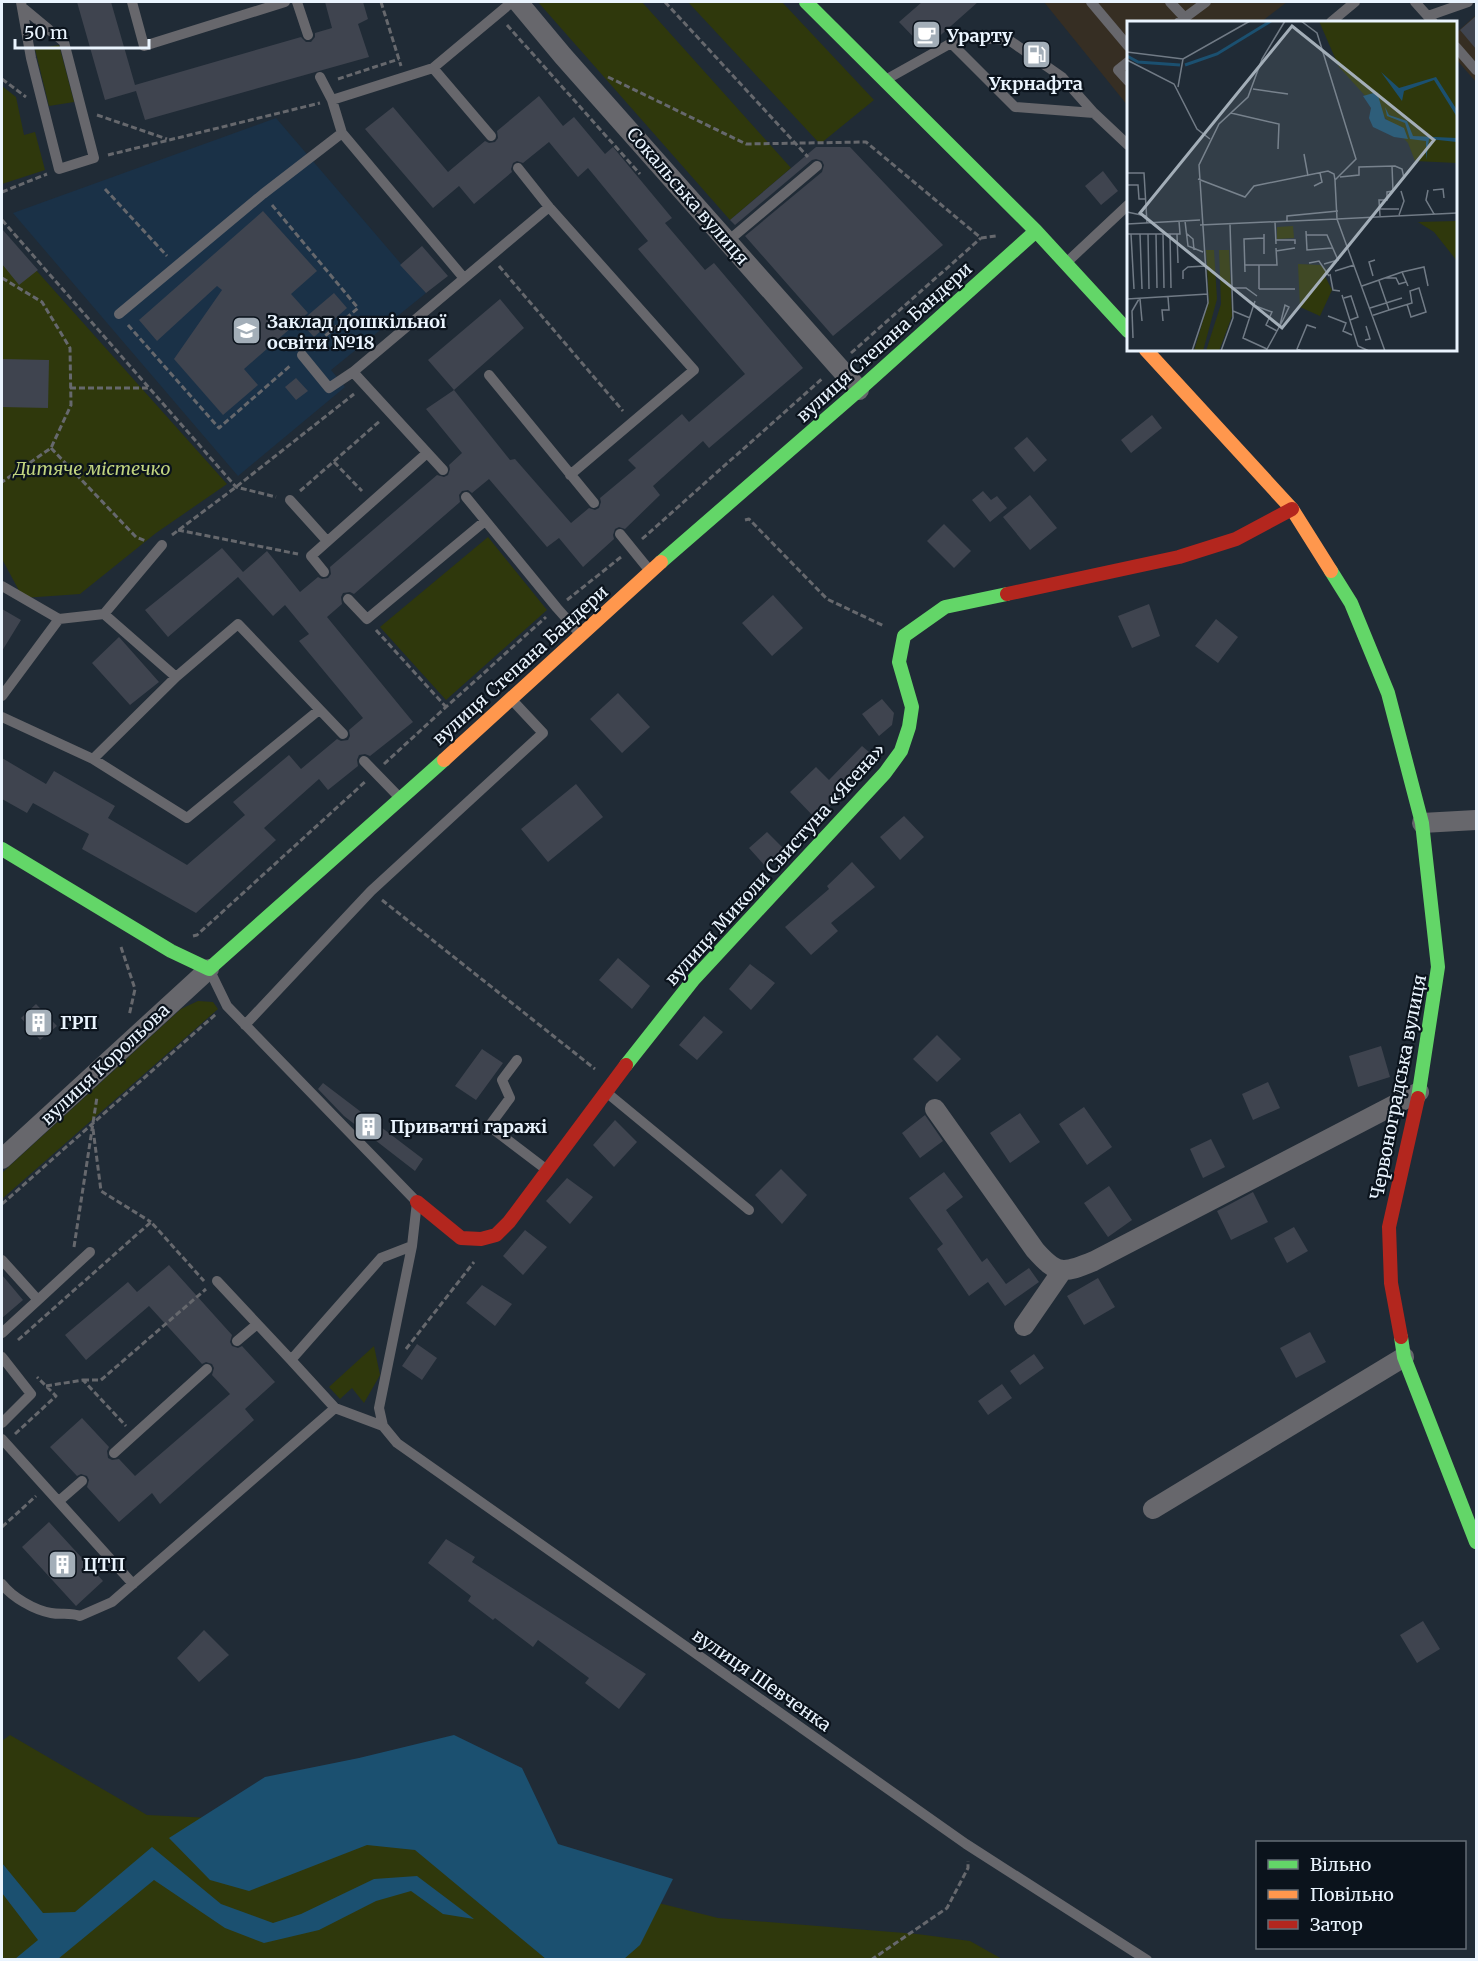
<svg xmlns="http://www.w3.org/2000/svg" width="1478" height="1961" font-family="Merriweather,serif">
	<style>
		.industrial { fill: #362e23 }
		.built { fill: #1a3147 }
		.green { fill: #2f380c }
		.water { fill: #1b5070 }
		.building { fill: #3f444f }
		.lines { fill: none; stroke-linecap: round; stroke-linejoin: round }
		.path { stroke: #66686d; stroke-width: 3; stroke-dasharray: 6 3; stroke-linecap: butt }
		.lane { stroke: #67676c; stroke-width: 10 }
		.street { stroke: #67676c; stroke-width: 20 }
		.fast { stroke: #63d668; stroke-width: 14 }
		.slow { stroke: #ff974d; stroke-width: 14 }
		.jam { stroke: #b3261e; stroke-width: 14 }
		.labels { text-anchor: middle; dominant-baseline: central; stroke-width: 4.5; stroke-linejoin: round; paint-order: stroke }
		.poi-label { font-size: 18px; font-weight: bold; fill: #eaf4fe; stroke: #0b131c; text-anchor: start }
		.street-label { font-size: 18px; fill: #eaf4fe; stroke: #0b131c }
		.park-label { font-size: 18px; font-style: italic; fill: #c1d47f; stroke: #0b131c }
		.inset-river { fill: none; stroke: #1b5070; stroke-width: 3 }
		.inset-road { fill: none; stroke: #717b86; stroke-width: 1.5 }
		.view { fill: #a3aeb8; fill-opacity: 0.15; stroke: #a3aeb8; stroke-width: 3 }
		.inset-edge { fill: none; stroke: #eaf4fe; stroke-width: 3 }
	</style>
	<rect width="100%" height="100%" fill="#202b36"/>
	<path class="industrial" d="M1044 2H1287L1261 22H1128V106Z
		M1476 15V82L1456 59V33Z"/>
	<path class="built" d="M276 118 426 293 331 370 345 387 238 476 13 213Z"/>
	<path class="green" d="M538 2H642L791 168 730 220Z
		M688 2H782L874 100 820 144Z
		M59 45 74 102 49 106 35 49Z
		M2 86 16 97 24 135 35 132 45 170 2 184Z
		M2 232 227 484 156 533 80 594 23 598 2 559Z
		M488 537 547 610 446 700 380 627Z
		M198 1001 213 1002 218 1009 2 1199V1173L181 1009Z
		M374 1346 380 1375 364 1403 352 1388 340 1399 329 1387Z
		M10 1735 147 1815 345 1824 718 1918 917 1934 970 1941 1002 1959H2V1741Z"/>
	<path class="water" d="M454 1735 522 1768 558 1844 673 1879 640 1945 624 1959H546L415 1850 367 1845 249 1891 210 1880 169 1838 265 1777 359 1758Z
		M152 1847 221 1904 273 1923 301 1914 374 1879 417 1876 474 1919 443 1914 411 1891 376 1901 319 1930 264 1943 225 1928 154 1880 58 1959H15L38 1940 2 1893V1863L43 1913 75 1912Z"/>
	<path class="building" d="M77 2H111L135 85 301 37 306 42H311L315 37V33L332 28 325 2H363L368 19 358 24 369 57 145 120 136 91 105 100Z
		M922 2H978L925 49 899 22Z
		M1476 16V49L1460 30Z
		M539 96 563 126 574 117 605 154 613 147 672 218 665 223 705 270 714 263 803 368 709 448 703 441 653 486 660 495 625 529 619 527 615 529 613 535 614 539 583 567 559 538 547 547 489 479 472 493 468 490 462 491 459 495 460 502 354 594 350 592 343 593 341 597 342 604 327 617 413 722 370 756 365 754 359 755 357 760 358 766 328 790 319 779 264 828 276 840 196 913 82 849 89 834 33 803 27 813 2 799V758L46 784 54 771 115 806 108 818 187 865 245 815 233 802 289 755 301 769 337 739 341 741 348 740 350 736 349 730 363 718 299 641 309 634 285 605 273 616 238 577 168 637 145 610 222 548 243 572 267 551 300 592 318 577 322 579 328 578 331 574 330 567 437 475 444 477 448 475 450 469 449 465 462 453 426 409 454 390 510 460 515 459 571 523 589 508 595 510 599 508 601 502 600 498 636 468 628 460 682 414 689 422 745 374 638 249 648 241 588 168 578 177 549 142 523 163 517 161 513 163 511 169 512 172 474 204 459 186 433 208 365 129 393 107 448 172 485 141 489 143 495 142 498 138 497 131Z
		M816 147H850L943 245 833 336 745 236 822 172 824 165 822 161 816 159 812 160 735 225 730 220Z
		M1103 171 1118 191 1101 205 1085 186Z
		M263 211 317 271 291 294 308 313 244 369 258 385 223 415 174 359 222 290 217 286 157 341 139 320Z
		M2 229 38 270 19 285 2 264Z
		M422 246 448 276 426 293 400 265Z
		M334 293 347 308 314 337 300 322Z
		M500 299 524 328 454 390 428 360Z
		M2 359 49 360 48 408 2 407Z
		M296 378 308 391 296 400 285 387Z
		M1152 415 1162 428 1131 453 1121 440Z
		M1027 437 1047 460 1034 472 1014 448Z
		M983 491 991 500 997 496 1007 508 990 522 972 500Z
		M1030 495 1057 528 1030 550 1003 517Z
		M944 524 971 551 954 568 927 541Z
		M773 595 803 628 772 656 742 623Z
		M1149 604 1160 636 1132 648 1118 616Z
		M2 609 21 620 2 651Z
		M1216 619 1238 637 1218 663 1195 646Z
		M119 637 159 682 130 705 92 663Z
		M618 693 650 727 622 753 590 719Z
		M882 699 894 713 892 725 879 736 862 714Z
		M862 746 876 758 817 820 790 792 816 767 829 780Z
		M576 784 603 817 548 862 521 829Z
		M904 816 924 837 900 860 880 837Z
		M767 832 785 850 767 868 749 848Z
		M852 862 875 887 831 923 838 931 811 955 785 927 829 889 827 886Z
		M618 958 650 986 632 1009 599 980Z
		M750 964 775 983 751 1010 729 989Z
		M36 1004 57 1026 40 1040 21 1018Z
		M704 1016 723 1032 697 1060 679 1045Z
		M937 1035 961 1059 937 1082 913 1059Z
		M1381 1046 1390 1077 1358 1087 1349 1056Z
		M482 1049 503 1063 476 1100 455 1086Z
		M1268 1082 1280 1108 1253 1120 1242 1094Z
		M323 1083 423 1159 415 1171 344 1116 318 1089Z
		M1084 1107 1112 1147 1087 1165 1059 1124Z
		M1020 1113 1040 1142 1010 1163 990 1133Z
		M925 1115 943 1141 920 1158 902 1133Z
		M615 1120 637 1142 614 1167 593 1145Z
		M1211 1139 1225 1167 1203 1178 1190 1149Z
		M781 1169 807 1195 782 1224 755 1195Z
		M944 1172 963 1197 946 1210 982 1262 987 1258 1006 1284 1029 1268 1039 1282 1005 1306 988 1282 969 1296 937 1249 943 1244 909 1198Z
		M567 1178 593 1197 570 1224 546 1201Z
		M1109 1186 1132 1220 1108 1237 1084 1203Z
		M1253 1192 1268 1222 1231 1240 1217 1211Z
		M1294 1227 1308 1251 1287 1263 1274 1238Z
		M525 1230 547 1247 523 1275 503 1256Z
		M169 1265 232 1335 230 1342 232 1346 238 1348 242 1346 275 1382 245 1409 254 1420 160 1504 152 1493 119 1522 87 1487 89 1480 87 1476 81 1474 77 1476 50 1447 82 1418 109 1447 107 1451 108 1458 112 1460 119 1459 135 1476 230 1394 212 1375 214 1368 212 1364 206 1362 202 1364 149 1306 86 1360 65 1335 128 1282 137 1292Z
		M2 1275 23 1300 2 1318Z
		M1098 1278 1115 1307 1084 1325 1067 1296Z
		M482 1285 512 1304 495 1326 466 1303Z
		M1310 1332 1326 1362 1296 1378 1280 1348Z
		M417 1344 437 1358 422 1380 402 1366Z
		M1034 1354 1044 1368 1020 1385 1010 1371Z
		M1002 1384 1012 1398 988 1415 978 1401Z
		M49 1522 103 1581 76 1606 22 1547Z
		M446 1539 475 1557 472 1562 646 1674 619 1709 585 1683 589 1678 538 1640 533 1647 495 1618 493 1620 468 1601 471 1596 428 1563Z
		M1423 1621 1440 1649 1417 1663 1400 1635Z
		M204 1630 229 1655 199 1682 177 1658Z"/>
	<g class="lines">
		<path class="path" d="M381 2 401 66
			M665 2 808 157
			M507 25 640 174
			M608 77 746 144 866 142 981 238 996 236
			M2 79 26 97
			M338 79 399 59
			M97 115 167 139
			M108 155 320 103
			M105 189 167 256
			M2 192 47 174
			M272 205 358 308 312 347
			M2 220 236 487 276 497
			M499 266 623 411
			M2 278 42 302 70 348 71 405 51 448 2 482
			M128 325 219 428 291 365
			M851 353 981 238
			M70 388H150
			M51 448 136 537 146 541
			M334 462 362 491
			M300 491 381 420
			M745 520 749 519 827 599 884 626
			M178 530 298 554
			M172 535 236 487 354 394
			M642 539 823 378
			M567 600 621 557
			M376 630 446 707
			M384 764 446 707 546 617
			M382 900 595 1069
			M193 936 197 935 366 781
			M121 947 135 989 129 1016
			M93 1129 101 1191 151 1222
			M2 1204 216 1014
			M74 1247 97 1097
			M18 1340 151 1222 204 1281
			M406 1349 474 1262
			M83 1380H101L206 1289
			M46 1386 83 1380 126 1426
			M15 1434 56 1396 37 1377
			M2 1527 36 1496
			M871 1960 947 1908 968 1868V1861"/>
		<path class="lane" d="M21 2 31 58 59 169 94 158 64 42 22 7
			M132 2 144 46 285 2
			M297 2 308 35
			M1091 2 1128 46
			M1170 2 1185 18
			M1415 2 1433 22
			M1428 16 1468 2
			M1179 22 1206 2
			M1331 22 1355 2
			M951 43 1015 107 1094 113
			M1456 47 1476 70
			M1128 62 1118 70 1128 81
			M433 68 491 136
			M320 77 332 100 433 68 512 2
			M887 79 962 37 1009 40 1062 77 1094 113 1128 145
			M332 100 342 133 463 277
			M518 168 549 207 694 370 570 475
			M728 241 817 166
			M1066 263 1128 205
			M119 314 263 194 342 133
			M302 355 329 388 353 372
			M489 375 594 503
			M443 470 353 372 549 207
			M466 497 557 608 580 634
			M290 500 327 541
			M620 534 650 571
			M324 572 311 556 427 453
			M2 586 59 619 104 614 162 545
			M348 599 367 619 485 521
			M104 614 176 677
			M2 696 59 619
			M2 717 93 759 187 818 319 710
			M93 759 176 677 238 624 343 734
			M364 761 400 798
			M209 969 227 1006 417 1202 412 1246 379 1408 383 1426 397 1443 966 1844 1147 1960
			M245 1025 371 891 543 733 513 701
			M517 1060 502 1080 510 1098 490 1125 493 1129 547 1170
			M606 1092 749 1210
			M2 1260 38 1300 2 1333
			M217 1281 291 1360
			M38 1300 90 1252
			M237 1341 256 1325
			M2 1357 31 1394 2 1423
			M335 1408 383 1426
			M2 1439 133 1584
			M114 1453 207 1369
			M59 1501 82 1481
			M2 1584C12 1597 34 1610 51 1613 61 1615 70 1612 80 1616L112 1602 335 1408 291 1360 381 1258 412 1246"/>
		<path class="street" d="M518 2 563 56 859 390
			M1422 823 1476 820
			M935 1109 1035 1250C1057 1275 1063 1274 1094 1261L1419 1092
			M2 1159 209 969
			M1024 1326 1062 1271
			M1153 1509 1404 1357"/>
		<path class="fast" d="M806 2 1036 231 1128 331
			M661 562 859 390 1036 231
			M1331 571 1351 603 1388 693 1422 823 1438 967 1418 1098
			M2 849 171 951 209 969 444 760
			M626 1065 694 979 885 773 901 751 909 727 912 707 899 662 904 636 945 607 1007 594
			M1401 1337 1404 1357 1476 1542"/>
		<path class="slow" d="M1146 350 1292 509 1331 571
			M444 760 661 562"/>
		<path class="jam" d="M1007 594 1179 557 1236 539 1292 509
			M417 1202 461 1238 481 1239 496 1235 509 1222 626 1065
			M1401 1337 1391 1283 1389 1227 1418 1098"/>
	</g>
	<defs>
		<symbol id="cafe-square" viewBox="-11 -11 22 22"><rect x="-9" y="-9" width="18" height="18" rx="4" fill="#a3aeb8" stroke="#0b131c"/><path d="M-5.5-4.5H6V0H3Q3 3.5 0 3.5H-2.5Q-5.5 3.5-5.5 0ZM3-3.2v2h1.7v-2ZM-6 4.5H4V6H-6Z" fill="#fff"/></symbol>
		<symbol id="fuel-square" viewBox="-11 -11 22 22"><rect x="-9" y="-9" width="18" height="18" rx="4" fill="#a3aeb8" stroke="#0b131c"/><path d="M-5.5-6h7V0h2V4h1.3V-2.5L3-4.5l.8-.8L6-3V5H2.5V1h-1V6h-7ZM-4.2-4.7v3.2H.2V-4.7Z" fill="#fff"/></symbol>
		<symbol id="school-square" viewBox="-11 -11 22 22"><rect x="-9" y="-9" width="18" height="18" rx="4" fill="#a3aeb8" stroke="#0b131c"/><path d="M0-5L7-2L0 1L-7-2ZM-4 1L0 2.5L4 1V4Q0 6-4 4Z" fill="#fff"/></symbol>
		<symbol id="building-square" viewBox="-11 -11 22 22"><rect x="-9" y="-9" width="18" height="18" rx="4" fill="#a3aeb8" stroke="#0b131c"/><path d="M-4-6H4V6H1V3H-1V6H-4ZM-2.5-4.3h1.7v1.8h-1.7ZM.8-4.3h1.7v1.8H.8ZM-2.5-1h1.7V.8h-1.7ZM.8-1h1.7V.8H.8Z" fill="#fff"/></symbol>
	</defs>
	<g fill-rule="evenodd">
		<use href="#cafe-square" x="910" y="18" width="33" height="33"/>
		<use href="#fuel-square" x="1020" y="38" width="33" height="33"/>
		<use href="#school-square" x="230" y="314" width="33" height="33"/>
		<use href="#building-square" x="22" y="1006" width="33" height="33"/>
		<use href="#building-square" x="352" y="1110" width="33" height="33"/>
		<use href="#building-square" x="46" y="1548" width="33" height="33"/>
	</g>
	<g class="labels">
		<g class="poi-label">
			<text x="947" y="35">Урарту</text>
			<text x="1036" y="83" text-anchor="middle">Укрнафта</text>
			<text x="267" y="321">Заклад дошкільної<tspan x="267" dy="21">освіти №18</tspan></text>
			<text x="60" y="1022">ГРП</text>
			<text x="390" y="1126">Приватні гаражі</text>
			<text x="83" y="1564">ЦТП</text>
		</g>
		<g class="street-label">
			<text transform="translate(688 196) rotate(49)">Сокальська вулиця</text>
			<text transform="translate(884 342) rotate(-42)">вулиця Степана Бандери</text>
			<text transform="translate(520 665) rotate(-42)">вулиця Степана Бандери</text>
			<text transform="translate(775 864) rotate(-48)">вулиця Миколи Свистуна «Ясена»</text>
			<text transform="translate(105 1064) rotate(-43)">вулиця Корольова</text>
			<text transform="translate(1398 1087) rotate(-79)">Червоноградська вулиця</text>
			<text transform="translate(762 1680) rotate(35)">вулиця Шевченка</text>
		</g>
		<g class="park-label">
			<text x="92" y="468">Дитяче містечко</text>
		</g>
	</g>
	<g transform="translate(1127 21)">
		<rect width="330" height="330" fill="#202b36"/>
		<path d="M192 0H330V142L288 140 281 122 212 46ZM330 200V240L307 211 291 201ZM166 205 167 217 150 218V206ZM79 229H87L90 278 76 330H67L82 279ZM92 229H102L105 295 92 330H79L94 283ZM171 243 193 244 199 248 198 255 205 269 193 295 173 286Z" fill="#2f380c"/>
		<path d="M254 51 272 67 309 56 330 89V96L307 59 277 70 275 80ZM250 71 258 98 277 107 281 118 267 116 246 106 242 97 244 87 236 75ZM258 86 262 94 280 100 286 115 330 117V121L302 118 299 139V120L283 118 278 102 260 95Z" fill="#1b5070"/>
		<path class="inset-river" d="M0 35 11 41 53 44M58 44 90 33 144 0"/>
		<path class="inset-road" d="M174 0 190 12 229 138 208 159 210 198 330 192M0 31 56 38 123 0M0 39 47 63 70 108 83 118M51 66 56 38M126 68 161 73M104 92 152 103 151 128M177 133 181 155M0 152H17L20 202M213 156 232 154V146L268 145 275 148 277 157M71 158 118 176 127 165 201 150 207 153 208 159M0 164H11L12 178H19M187 165 195 161 193 152M301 169 299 179 307 193M306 169 316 168 317 177M252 188H272M0 191 19 195M272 194 277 180 274 170M253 195 252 179H260V171L266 170 265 145M58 200 61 225 76 231M160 200V195L211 190M148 201 149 223M0 203 73 199M73 204 210 198 258 330M179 210 180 229 205 227M59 212 66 218 67 229M0 213H53L52 200M4 213 7 268M13 213 15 268M21 213 22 268M29 213 30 267M36 213 37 267M43 213 44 267M50 213 51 242M137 213V233M179 214H200L211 239 197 243M149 219H168V223M149 230 168 227M182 242 192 240 202 255M118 244H150L149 227M132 244V268M208 250 227 244M118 251 117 218 137 217M275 251 297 246 301 265M203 253 206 269 213 270M246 255 242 241 248 239M259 257H269L272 263 279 261M56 258V250L61 246 78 245M252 260 262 289M235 265 275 251 281 265M105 267H119L130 275M132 268H168M215 274 231 325 242 330M217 277 224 275 231 296 223 299M0 278 81 273M13 278 15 300M128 280 116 317 140 328M126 284 145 291 139 304 150 310M243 287 275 277M106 290 123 297M246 294H247L262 289 285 282 283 270 292 267 299 291 284 296 280 283M201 295 219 302 216 310 225 314M36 300 35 289H42L41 276M6 317 5 290 12 278M238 319 243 318 239 305M65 330 81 282 72 144 92 103 121 76 135 38 158 0M94 330 106 297 103 203M139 330 156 299 162 286 158 284 153 304M175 330 170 328 180 304 189 307"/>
		<path class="view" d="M165 5 307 119 155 307 13 192Z"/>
		<rect width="330" height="330" class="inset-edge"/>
	</g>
	<rect width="1478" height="1961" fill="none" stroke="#eaf4fe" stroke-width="6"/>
	<rect x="1256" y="1841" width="210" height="108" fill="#0b131c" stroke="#646d76" stroke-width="1.5"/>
	<rect x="1268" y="1860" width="30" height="9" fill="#63d668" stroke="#646d76" stroke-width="1.5"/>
	<text x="1310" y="1871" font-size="18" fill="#eaf4fe">Вільно</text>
	<rect x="1268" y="1890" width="30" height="9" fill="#ff974d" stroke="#646d76" stroke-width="1.5"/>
	<text x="1310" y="1901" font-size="18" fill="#eaf4fe">Повільно</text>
	<rect x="1268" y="1920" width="30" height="9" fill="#b3261e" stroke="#646d76" stroke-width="1.5"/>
	<text x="1310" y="1931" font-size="18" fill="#eaf4fe">Затор</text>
	<path d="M15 39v9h134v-9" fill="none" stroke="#eaf4fe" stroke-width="3"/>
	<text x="24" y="39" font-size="18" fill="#eaf4fe" stroke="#0b131c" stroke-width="4.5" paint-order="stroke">50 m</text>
</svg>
